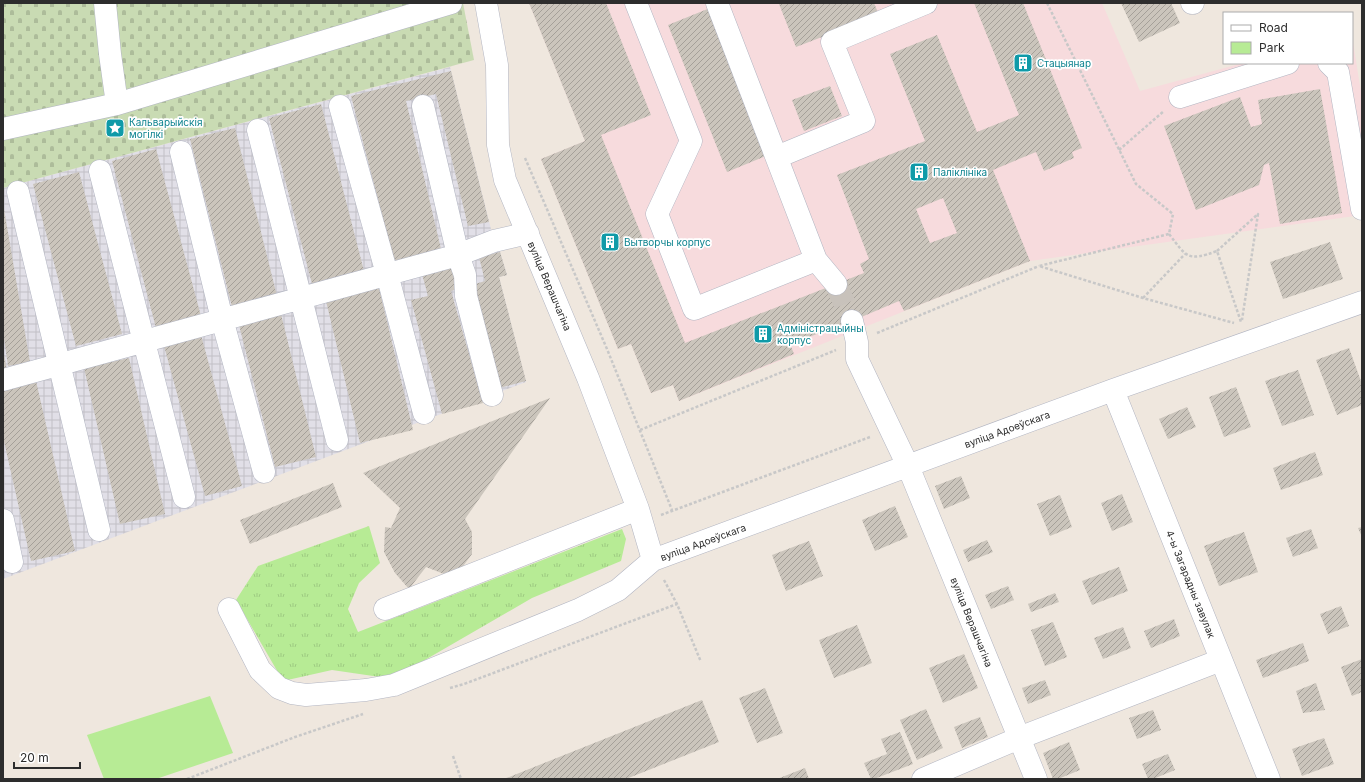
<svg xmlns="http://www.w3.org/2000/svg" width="1365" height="782" font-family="Inter,sans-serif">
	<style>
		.industrial { fill: url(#industrial-grid) }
		.medical { fill: #f7dbdd }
		.grass { fill: url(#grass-tufts) }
		.cemetery { fill: url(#cemetery-stones) }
		.park { fill: #b7eb95 }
		.building { fill: url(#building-hatch); fill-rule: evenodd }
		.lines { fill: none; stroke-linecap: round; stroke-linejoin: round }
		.minor-tunnel { stroke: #c8c2bb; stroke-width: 22; stroke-dasharray: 22 11; stroke-linecap: butt }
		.minor-casing { stroke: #b2b5c2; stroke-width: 23 }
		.path { stroke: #c8c8c8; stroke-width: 2.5; stroke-dasharray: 3 2; stroke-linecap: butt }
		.minor { stroke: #fff; stroke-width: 22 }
		.labels { text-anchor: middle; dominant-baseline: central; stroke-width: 3.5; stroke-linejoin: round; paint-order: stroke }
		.culture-label { font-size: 10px; fill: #0d838f; stroke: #fff; text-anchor: start }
		.street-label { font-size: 10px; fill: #2d2d2d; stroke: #fff }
	</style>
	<defs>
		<pattern id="industrial-grid" width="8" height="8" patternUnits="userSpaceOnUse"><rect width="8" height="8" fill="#e1dfe7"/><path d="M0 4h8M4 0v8" fill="none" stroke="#c1c0c6"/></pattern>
		<pattern id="grass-tufts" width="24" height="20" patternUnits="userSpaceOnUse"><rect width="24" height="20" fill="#b7eb95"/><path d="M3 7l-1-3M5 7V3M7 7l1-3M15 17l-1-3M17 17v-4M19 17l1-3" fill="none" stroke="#9eca81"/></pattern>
		<pattern id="cemetery-stones" width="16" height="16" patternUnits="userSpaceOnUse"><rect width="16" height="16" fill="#c9dbb3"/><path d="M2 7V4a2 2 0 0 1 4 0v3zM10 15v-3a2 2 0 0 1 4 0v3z" fill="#adbc9a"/></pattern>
		<pattern id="building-hatch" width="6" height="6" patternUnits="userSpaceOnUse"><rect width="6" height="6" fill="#cbc5bc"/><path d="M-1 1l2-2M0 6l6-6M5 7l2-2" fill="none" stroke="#a5a099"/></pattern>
	</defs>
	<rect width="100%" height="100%" fill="#efe7de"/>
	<path class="industrial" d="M450 67 494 241 500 252 507 275 499 277 526 382 3 579V188Z"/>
	<path class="medical" d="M529 3H1102L1140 91 1243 63H1352V36L1362 98V215L1030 261 679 401 673 385 651 393 631 344 618 349 541 159 585 141Z"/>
	<path class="grass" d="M369 526 380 563 359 583 348 609 358 632 622 529 626 539 621 561 532 598 399 675 380 677 332 670 283 681 236 600 258 566Z"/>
	<path class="cemetery" d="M3 3H463L474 60 3 188Z"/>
	<path class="park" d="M210 696 233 753 156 779H104L87 735Z"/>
	<path class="building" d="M529 3H606L651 115 601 135 685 343 864 273 860 264 869 259 837 175 925 141 890 54 937 35 977 132 1019 115 974 3H1023L1082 148 1072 152 1074 158 1044 171 1036 152 993 170 1030 261 904 311 899 301 852 321 790 344 794 354 679 401 673 385 651 393 631 344 618 349 541 159 585 141ZM943 198 957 233 930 243 916 209Z
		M782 3H874L879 15 796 47 779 4Z
		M1121 3H1171L1180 23 1139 42Z
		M710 8 768 155 727 172 668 25Z
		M451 71 489 222 468 226 436 94 406 101 441 249 394 261 351 96Z
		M830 86 842 116 804 131 792 100Z
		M1320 89 1342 213 1280 224 1269 163 1264 165 1259 185 1196 210 1164 126 1240 97 1251 127 1262 124 1258 100Z
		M321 104 364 271 312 284 269 118Z
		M235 128 277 296 232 307 190 139Z
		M156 149 201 316 156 328 112 161Z
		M79 172 122 334 76 346 33 184Z
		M3 203 30 362 8 366 3 332Z
		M1330 242 1343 279 1283 299 1270 262Z
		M500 252 507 275 499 277 526 381 499 388 472 285 485 281 479 257Z
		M454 266 460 288 451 291 483 403 442 414 411 300 428 296 422 274Z
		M379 288 413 430 360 443 326 301Z
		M281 314 316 457 275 467 239 325Z
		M201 335 242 486 205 496 164 346Z
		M1349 348 1362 384V405L1337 415 1316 360Z
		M4 354 8 375 3 376V355Z
		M129 358 165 514 120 524 84 368Z
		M1298 370 1314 415 1282 426 1265 381Z
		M36 381 75 551 31 561 3 437V388Z
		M1236 387 1251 427 1224 437 1209 397Z
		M550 398 465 519 472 532V554L461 569 444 574 426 567 409 589 395 573 384 552 385 527 391 528 400 508 363 473Z
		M1187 407 1196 427 1168 439 1159 419Z
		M1315 452 1323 475 1281 490 1273 468Z
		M961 476 970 498 944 509 935 486Z
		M333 483 342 507 250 544 240 520Z
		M1122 494 1133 522 1112 531 1101 503Z
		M1060 495 1072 527 1050 536 1037 504Z
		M895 506 908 537 875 551 862 520Z
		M1362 527V537L1358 528Z
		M1311 529 1318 548 1293 557 1286 538Z
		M1244 532 1258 572 1219 586 1204 546Z
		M987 540 993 552 968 562 963 550Z
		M809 541 823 576 786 591 772 555Z
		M1119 567 1128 591 1092 605 1082 581Z
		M1008 586 1014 600 991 609 985 595Z
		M1055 593 1059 602 1031 612 1028 604Z
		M1341 606 1349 626 1328 634 1320 614Z
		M1174 619 1180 636 1151 648 1144 631Z
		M1053 622 1067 657 1045 666 1031 630Z
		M857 625 872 663 834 678 819 640Z
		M1123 627 1131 648 1103 659 1094 638Z
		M1303 643 1309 661 1263 678 1256 660Z
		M964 654 978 688 943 703 929 668Z
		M1362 659V692L1352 696 1341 667Z
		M1045 680 1051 695 1028 704 1022 688Z
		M1316 683 1325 710 1303 713 1296 691Z
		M765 688 783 733 757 743 739 698Z
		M702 700 719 742 626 779H504Z
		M926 709 943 748 917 760 900 720Z
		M1153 710 1161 730 1137 739 1129 718Z
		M980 717 988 737 962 748 954 727Z
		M900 732 913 764 874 779H871L864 763 887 754 881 739Z
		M1324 738 1334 764 1302 776 1292 749Z
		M1069 742 1080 770 1058 779H1053L1043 753Z
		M1168 754 1175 770 1153 779H1148L1142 764Z
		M805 768 809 779H777Z"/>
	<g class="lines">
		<path class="minor-tunnel" d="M836 284 852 321"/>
		<defs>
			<path id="minor" d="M105 3 110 54 117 104
				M486 3 497 65 498 145 505 180 588 378 638 509 653 560
				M636 3 691 141 657 214 694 309 816 260
				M717 3 816 260 836 284
				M1192 3H1193
				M1329 63 1338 72 1362 209
				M1180 97 1288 63
				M340 106 387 274 424 413
				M423 106 458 255 465 275 466 296 492 395
				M3 129 117 104 451 3
				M258 130 337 440
				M181 152 222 319 264 472
				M777 157 864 121 832 42 926 3
				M100 171 184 497
				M18 192 99 530
				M852 321 857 342V359L908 466 1036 779
				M3 380 458 255 494 241 528 233
				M1113 390 1269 779
				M3 520 12 562
				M229 609 260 670 279 688 292 693 306 695 366 690 394 685 578 610 618 590 653 560 1113 390 1362 302
				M385 609 638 509
				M923 779 1019 738 1221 660"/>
		</defs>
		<use href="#minor" class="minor-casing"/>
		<path class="path" d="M1047 3 1136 184 1173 214 1169 234 1039 266 1143 298 1234 323
			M1119 150 1164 111
			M525 158 607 349 672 510
			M1169 234C1187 257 1187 262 1217 251L1241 322
			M1217 251 1258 214 1242 320
			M1143 298 1185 254
			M877 333 1039 266
			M640 430 836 350
			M661 515 870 437
			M664 580 677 604 701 662
			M450 688 464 684 677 604
			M453 756 461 779
			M187 779 295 737 363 714"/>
		<use href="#minor" class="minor"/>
	</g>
	<defs>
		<symbol id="building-square" viewBox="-11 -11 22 22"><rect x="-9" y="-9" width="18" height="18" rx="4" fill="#0f9aa8" stroke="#fff"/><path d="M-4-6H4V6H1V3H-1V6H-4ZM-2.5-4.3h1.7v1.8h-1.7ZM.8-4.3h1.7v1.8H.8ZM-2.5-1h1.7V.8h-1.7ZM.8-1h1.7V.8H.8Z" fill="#fff"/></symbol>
		<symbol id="sight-square" viewBox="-11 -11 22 22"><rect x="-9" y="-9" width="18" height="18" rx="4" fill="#0f9aa8" stroke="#fff"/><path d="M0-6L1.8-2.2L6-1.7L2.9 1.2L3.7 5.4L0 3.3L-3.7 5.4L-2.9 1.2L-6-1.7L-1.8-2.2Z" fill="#fff"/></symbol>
	</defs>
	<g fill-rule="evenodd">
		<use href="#building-square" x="1012" y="52" width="22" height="22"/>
		<use href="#sight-square" x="104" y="117" width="22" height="22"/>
		<use href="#building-square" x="908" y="161" width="22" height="22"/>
		<use href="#building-square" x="599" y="231" width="22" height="22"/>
		<use href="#building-square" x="752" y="323" width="22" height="22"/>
	</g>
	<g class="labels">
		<g class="culture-label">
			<text x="1037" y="63">Стацыянар</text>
			<text x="129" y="122">Кальварыйскія<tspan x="129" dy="12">могілкі</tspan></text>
			<text x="933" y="172">Паліклініка</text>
			<text x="624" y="242">Вытворчы корпус</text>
			<text x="777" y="328">Адміністрацыйны<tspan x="777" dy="12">корпус</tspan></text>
		</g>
		<g class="street-label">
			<text transform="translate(550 286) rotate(67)">вуліца Верашчагіна</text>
			<text transform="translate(1007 429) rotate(-20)">вуліца Адоеўскага</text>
			<text transform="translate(703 542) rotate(-20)">вуліца Адоеўскага</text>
			<text transform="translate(1191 584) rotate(68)">4-ы Загарадны завулак</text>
			<text transform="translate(972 622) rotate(68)">вуліца Верашчагіна</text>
		</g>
	</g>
	<rect width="1365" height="782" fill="none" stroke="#2d2d2d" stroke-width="8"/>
	<rect x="1223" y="12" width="130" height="52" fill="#ffffff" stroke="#ababab"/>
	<rect x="1231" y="25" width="20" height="6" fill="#ffffff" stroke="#ababab"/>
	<text x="1259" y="32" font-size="12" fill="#2d2d2d">Road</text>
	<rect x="1231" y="42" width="20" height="12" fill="#b7eb95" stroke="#ababab"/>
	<text x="1259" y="52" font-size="12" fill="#2d2d2d">Park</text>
	<path d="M14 762v6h66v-6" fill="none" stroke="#2d2d2d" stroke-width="2"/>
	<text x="20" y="762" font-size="12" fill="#2d2d2d" stroke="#ffffff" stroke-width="3" paint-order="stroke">20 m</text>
</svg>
